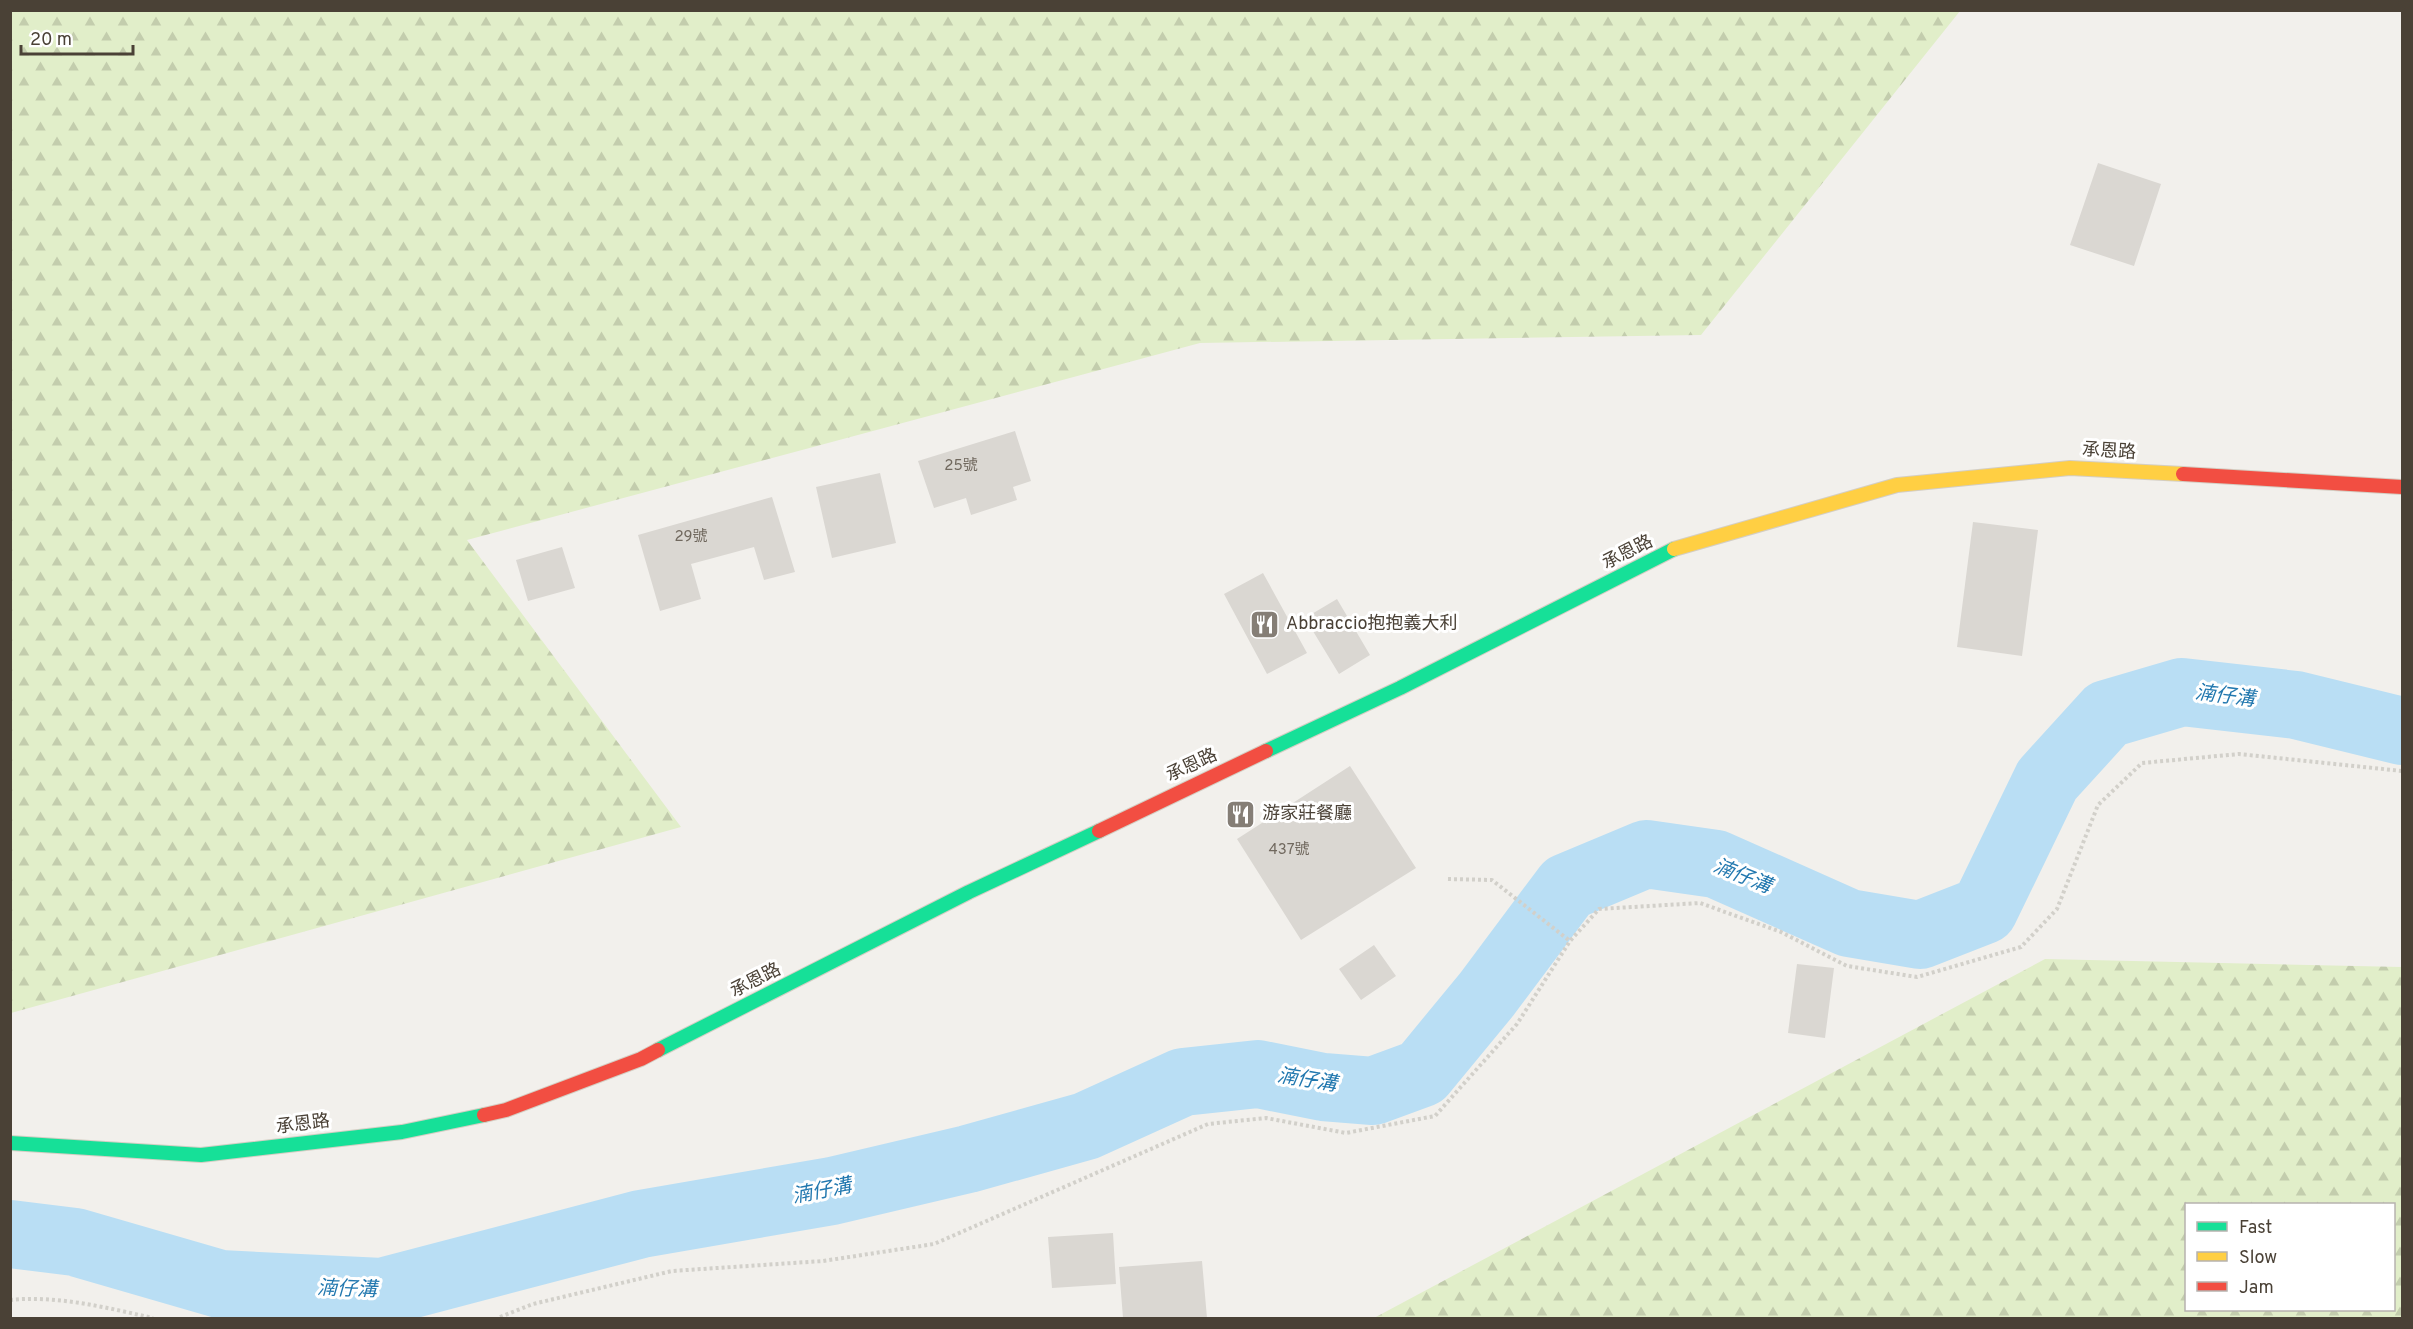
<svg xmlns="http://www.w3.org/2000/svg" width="2413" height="1329" font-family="Overpass,'Noto Sans TC',sans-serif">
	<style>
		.forest { fill: url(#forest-firs); fill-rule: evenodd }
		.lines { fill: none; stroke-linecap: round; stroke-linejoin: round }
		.river { stroke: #b9def4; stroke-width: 68 }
		.building { fill: #dad7d2 }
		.fast-casing { stroke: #d4cec3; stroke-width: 16 }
		.slow-casing { stroke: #d4cec3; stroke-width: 16 }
		.jam-casing { stroke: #d4cec3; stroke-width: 16 }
		.path { stroke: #d2d0ca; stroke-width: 4; stroke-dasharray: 3 3; stroke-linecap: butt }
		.fast { stroke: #16e098; stroke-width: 14 }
		.slow { stroke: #ffcf43; stroke-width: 14 }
		.jam { stroke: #f24e42; stroke-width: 14 }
		.labels { text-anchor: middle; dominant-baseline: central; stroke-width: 6; stroke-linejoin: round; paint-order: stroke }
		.number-label { font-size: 15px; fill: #70685e }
		.street-label { font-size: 18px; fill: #4a4136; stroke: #fff }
		.poi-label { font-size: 18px; fill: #4a4136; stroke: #fff; text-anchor: start }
		.water-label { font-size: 20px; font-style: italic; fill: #2278af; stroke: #fff }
	</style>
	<defs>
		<pattern id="forest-firs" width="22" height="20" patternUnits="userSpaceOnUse" patternTransform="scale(1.5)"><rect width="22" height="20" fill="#e1eec9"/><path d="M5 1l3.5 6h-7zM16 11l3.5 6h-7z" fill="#c3cdad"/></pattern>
	</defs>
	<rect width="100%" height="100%" fill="#f2f0ec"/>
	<path class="forest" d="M11 10H1960V11L1701 335 1200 343 467 540 681 827 11 1013Z
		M2045 959 2402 967V1318H1374ZM2186 1204H2394V1310H2186Z"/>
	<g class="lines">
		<path class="river" d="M10 1234 75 1242 220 1284 382 1292 641 1224 832 1191 968 1159 1086 1126 1183 1082 1258 1074 1323 1087 1373 1091 1422 1073 1487 994 1567 887 1646 854 1716 864 1849 923 1920 935 1984 910 2047 780 2107 714 2182 692 2296 705 2402 731"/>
	</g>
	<path class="building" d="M2098 163 2161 184 2134 266 2070 245Z
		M1015 431 1031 481 1013 487 1017 500 971 515 966 498 934 508 918 461Z
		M880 473 896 543 832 558 816 487Z
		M772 497 795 572 764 580 754 547 691 564 701 599 660 611 638 535Z
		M1973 522 2038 530 2022 656 1957 647Z
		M562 547 575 588 528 601 516 560Z
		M1263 573 1307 653 1267 674 1224 594Z
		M1337 599 1370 655 1339 674 1305 618Z
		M1350 766 1416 868 1301 940 1237 839Z
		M1374 945 1396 976 1361 1000 1339 969Z
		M1797 964 1834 968 1825 1038 1788 1033Z
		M1113 1233 1116 1284 1052 1288 1048 1237Z
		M1202 1261 1207 1318H1123L1119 1267Z"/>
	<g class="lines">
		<defs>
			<path id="fast" d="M1266 751 1400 688 1674 549
				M658 1050 969 892 1099 831
				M10 1143 201 1155 402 1132 484 1115"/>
			<path id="slow" d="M1674 549 1897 485 2070 468 2183 474"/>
			<path id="jam" d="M2183 474 2402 487
				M1099 831 1266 751
				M484 1115 506 1110 641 1059 658 1050"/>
		</defs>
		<use href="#fast" class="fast-casing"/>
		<use href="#slow" class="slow-casing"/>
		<use href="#jam" class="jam-casing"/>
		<path class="path" d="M1448 879 1492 880 1570 941
			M10 1300C57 1295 108 1308 153 1318
			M500 1317 533 1304 672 1271 823 1261 934 1244 1208 1124 1266 1118 1346 1133 1435 1116 1517 1024 1570 941 1599 909 1700 903 1781 932 1847 966 1917 977 2021 947 2057 909 2098 805 2142 763 2239 754 2402 771"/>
		<use href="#fast" class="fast"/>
		<use href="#slow" class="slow"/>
		<use href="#jam" class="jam"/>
	</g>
	<defs>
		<symbol id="restaurant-square" viewBox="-11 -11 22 22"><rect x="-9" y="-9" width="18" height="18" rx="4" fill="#857e76" stroke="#fff"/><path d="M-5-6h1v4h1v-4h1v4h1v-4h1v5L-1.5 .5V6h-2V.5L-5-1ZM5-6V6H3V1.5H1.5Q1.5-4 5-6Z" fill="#fff"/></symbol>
	</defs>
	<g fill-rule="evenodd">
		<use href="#restaurant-square" x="1248" y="608" width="33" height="33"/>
		<use href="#restaurant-square" x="1224" y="798" width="33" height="33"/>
	</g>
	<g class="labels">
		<g class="number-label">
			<text x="961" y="466">25號</text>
			<text x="691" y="537">29號</text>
			<text x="1289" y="850">437號</text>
		</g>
		<g class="street-label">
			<text transform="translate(2109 452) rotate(3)">承恩路</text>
			<text transform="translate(1628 553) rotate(-27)">承恩路</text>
			<text transform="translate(1192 766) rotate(-25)">承恩路</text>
			<text transform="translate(756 981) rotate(-27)">承恩路</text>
			<text transform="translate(303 1125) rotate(-7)">承恩路</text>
		</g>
		<g class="poi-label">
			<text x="1286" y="624">Abbraccio抱抱義大利</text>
			<text x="1262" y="814">游家莊餐廳</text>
		</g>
		<g class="water-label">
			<text transform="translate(2225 697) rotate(7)">湳仔溝</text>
			<text transform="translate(1742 877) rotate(22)">湳仔溝</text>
			<text transform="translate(1307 1081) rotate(9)">湳仔溝</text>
			<text transform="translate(822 1192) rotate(-11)">湳仔溝</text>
			<text transform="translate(347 1290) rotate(2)">湳仔溝</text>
		</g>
	</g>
	<rect width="2413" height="1329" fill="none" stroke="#4a4136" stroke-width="24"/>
	<rect x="2185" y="1203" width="210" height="108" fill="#ffffff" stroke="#b7b3af" stroke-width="1.5"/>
	<rect x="2197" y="1222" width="30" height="9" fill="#16e098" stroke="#b7b3af" stroke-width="1.5"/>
	<text x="2239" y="1233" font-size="18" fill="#4a4136">Fast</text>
	<rect x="2197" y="1252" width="30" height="9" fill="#ffcf43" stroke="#b7b3af" stroke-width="1.5"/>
	<text x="2239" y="1263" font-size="18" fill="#4a4136">Slow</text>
	<rect x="2197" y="1282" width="30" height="9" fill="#f24e42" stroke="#b7b3af" stroke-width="1.5"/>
	<text x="2239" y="1293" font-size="18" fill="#4a4136">Jam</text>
	<path d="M21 45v9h112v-9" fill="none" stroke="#4a4136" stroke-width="3"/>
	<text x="30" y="45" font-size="18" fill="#4a4136" stroke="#ffffff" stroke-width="4.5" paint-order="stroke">20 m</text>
</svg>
